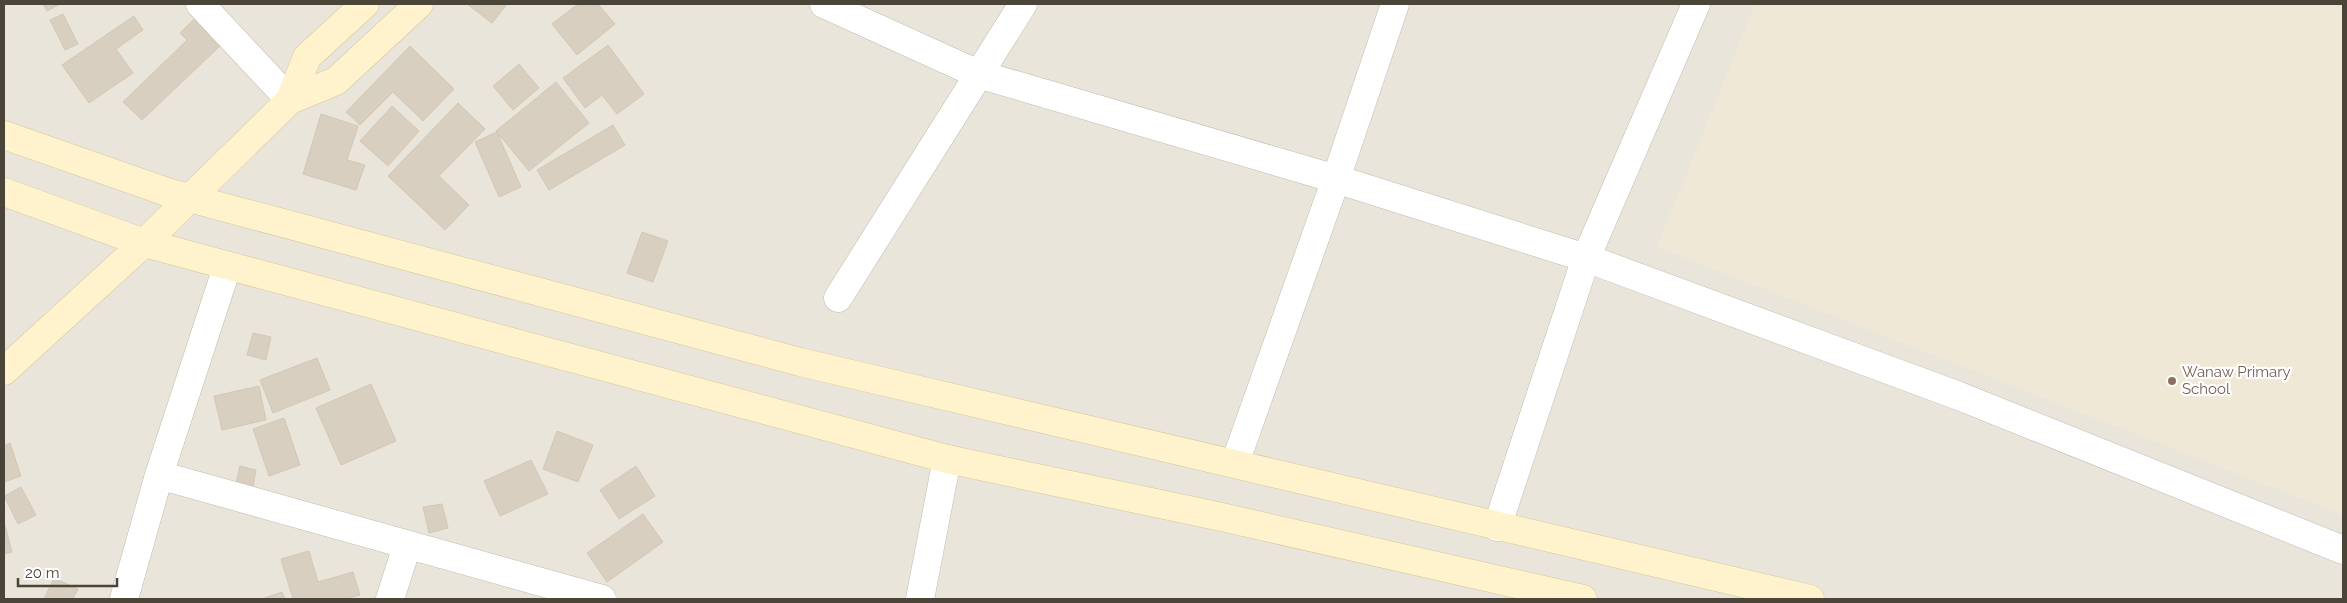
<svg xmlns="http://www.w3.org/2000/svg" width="2347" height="603" font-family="Raleway,sans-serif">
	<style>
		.residential { fill: #eae5da }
		.education { fill: #efe8d6 }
		.building { fill: #d8cfc1; stroke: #d3c7b4 }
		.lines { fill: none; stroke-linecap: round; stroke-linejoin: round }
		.street-casing { stroke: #c2bbae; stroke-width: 29 }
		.secondary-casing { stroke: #d6c79b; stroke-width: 29 }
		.street { stroke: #fff; stroke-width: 28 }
		.secondary { stroke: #fff3cd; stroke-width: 28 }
		.education-dot { fill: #8d6e63; stroke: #fff; stroke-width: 2 }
		.labels { text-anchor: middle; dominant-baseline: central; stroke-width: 4.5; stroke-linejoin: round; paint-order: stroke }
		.education-label { font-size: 15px; fill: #785e54; stroke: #fff; text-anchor: start }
	</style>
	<rect width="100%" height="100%" fill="#f6f3ec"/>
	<path class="residential" d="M4 4H2343V599H4Z"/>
	<path class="education" d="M1755 4H2343V515L1657 247Z"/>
	<path class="building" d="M43 4H60L47 11Z
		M467 4H507L492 23Z
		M578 4H598L615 24 577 55 552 24Z
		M63 14 78 44 65 50 50 20Z
		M134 16 143 30 116 49 133 73 89 103 62 65Z
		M195 18 221 45 142 120 123 102 187 40 180 33Z
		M608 45 644 94 617 114 602 95 585 108 563 78Z
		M410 46 454 89 423 121 393 92 360 125 346 112Z
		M519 64 539 88 513 110 493 86Z
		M556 82 589 123 529 171 496 131Z
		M458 103 485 129 439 176 469 205 445 230 388 176Z
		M392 106 419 131 388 166 360 141Z
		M321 114 358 126 347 160 365 165 356 190 303 174Z
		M613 125 625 145 549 190 537 170Z
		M497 132 521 187 499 197 475 142Z
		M642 232 668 241 653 282 627 273Z
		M253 333 271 337 266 360 247 355Z
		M317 358 330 390 273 413 260 380Z
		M371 384 396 441 341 465 316 408Z
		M259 386 266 420 222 430 214 396Z
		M284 418 300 465 269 476 253 429Z
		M557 431 593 445 578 482 543 469Z
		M10 443 21 476 4 482V446Z
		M531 460 548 494 500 516 484 481Z
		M240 466 256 470 252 492 235 488Z
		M636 466 655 496 619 519 600 490Z
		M21 487 36 515 18 524 4 496Z
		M442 504 448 528 429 533 423 507Z
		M643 514 663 542 607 582 587 553Z
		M4 522 12 552 4 554Z
		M309 551 318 582 353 572 360 595 345 599H293L281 559Z
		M54 578 78 589 73 599H44Z
		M282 592 285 599H262Z"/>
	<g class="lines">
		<defs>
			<path id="street" d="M200 4 290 100
				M824 4 978 74 1336 179 1586 258 1959 396 2343 550
				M838 298 1023 4
				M1235 463 1336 179 1395 4
				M159 475 602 599
				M1497 527 1586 258 1696 4
				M124 599 159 475 227 267
				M390 599 407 546
				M920 599 947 459"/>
			<path id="secondary" d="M365 4 307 57 290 100 336 81 419 4
				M4 135 167 192 800 362 1810 599
				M4 192 144 243 947 459 1217 516 1583 599
				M4 371 144 243 290 100"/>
		</defs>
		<use href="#street" class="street-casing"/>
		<use href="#secondary" class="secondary-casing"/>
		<use href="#street" class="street"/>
		<use href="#secondary" class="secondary"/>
	</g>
	<circle class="education-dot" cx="2172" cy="381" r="5"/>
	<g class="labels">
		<g class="education-label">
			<text x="2182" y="372">Wanaw Primary<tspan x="2182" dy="17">School</tspan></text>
		</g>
	</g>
	<rect width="2347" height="603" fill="none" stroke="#4b4439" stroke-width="10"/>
	<path d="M18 578v8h99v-8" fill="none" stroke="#4b4439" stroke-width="2.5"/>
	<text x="25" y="578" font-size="15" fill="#4b4439" stroke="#ffffff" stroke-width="4" paint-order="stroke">20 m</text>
</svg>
